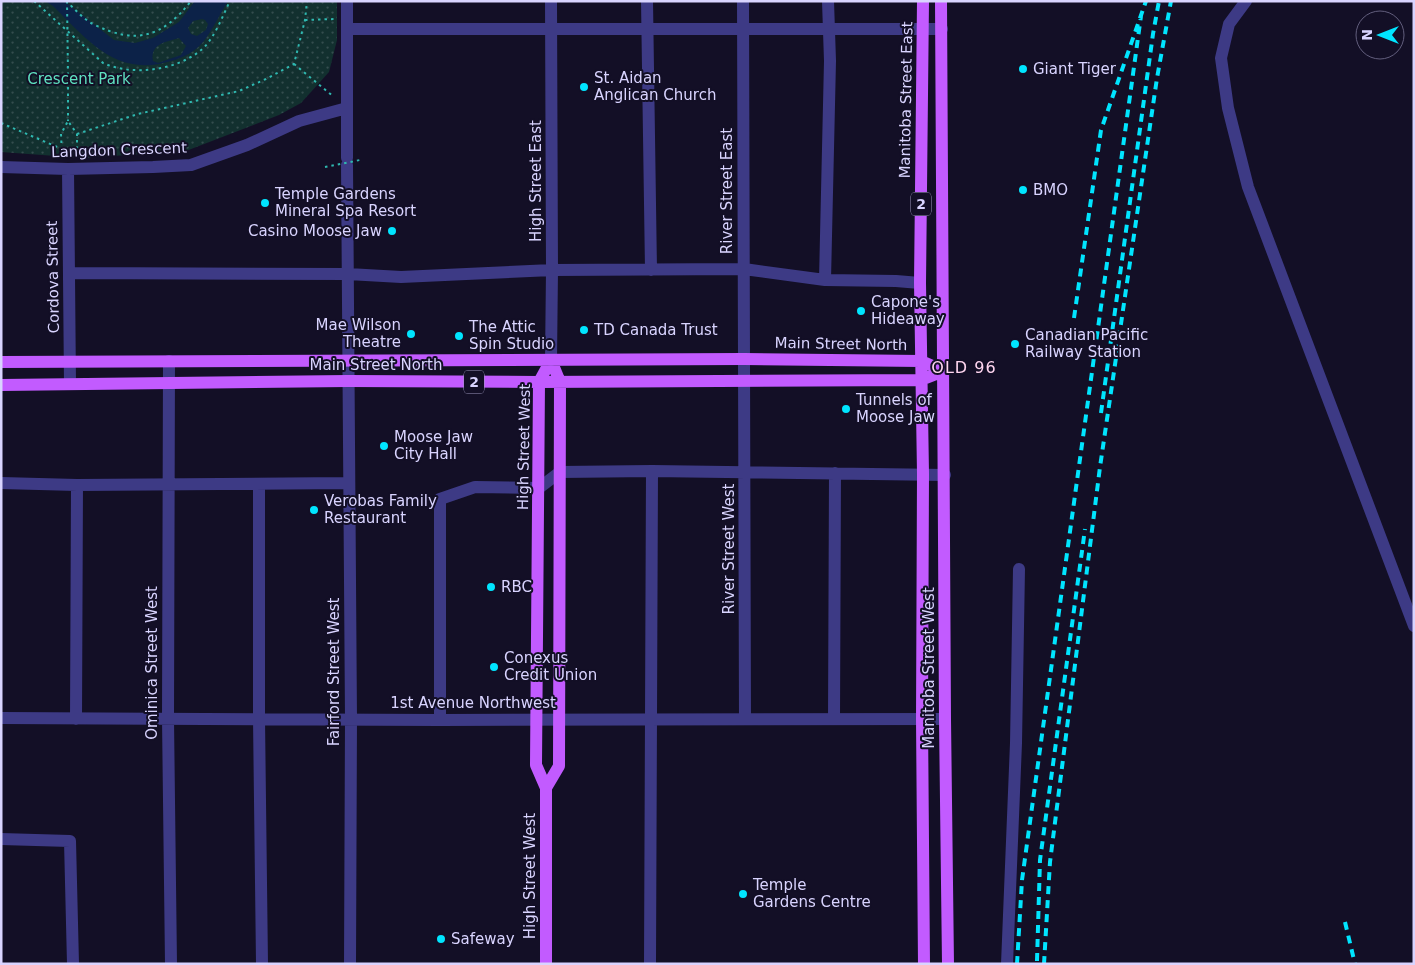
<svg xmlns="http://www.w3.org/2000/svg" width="1415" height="965" font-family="'DejaVu Sans',sans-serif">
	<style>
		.grass { fill: url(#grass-dots) }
		.water { fill: #0c2248; fill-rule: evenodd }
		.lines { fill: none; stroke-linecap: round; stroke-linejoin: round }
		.path { stroke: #2fb8b0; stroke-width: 2; stroke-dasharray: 2.5 4; stroke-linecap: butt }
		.minor { stroke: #3d3a85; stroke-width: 12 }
		.major { stroke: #c25bff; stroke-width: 12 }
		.rail { stroke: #00e5ff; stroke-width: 4; stroke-dasharray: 8 6; stroke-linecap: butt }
		.path-bridge { stroke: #2fb8b0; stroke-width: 2; stroke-dasharray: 2.5 4; stroke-linecap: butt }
		.poi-dot { fill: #00e5ff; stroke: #130f26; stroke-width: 2 }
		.labels { text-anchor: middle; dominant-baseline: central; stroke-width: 4; stroke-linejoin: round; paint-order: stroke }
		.shield { fill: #130f26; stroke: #9e99be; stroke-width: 1 }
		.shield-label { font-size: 14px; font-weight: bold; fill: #d9d4ff }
		.poi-label { font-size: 15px; fill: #d9d4ff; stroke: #130f26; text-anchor: start }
		.park-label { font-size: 15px; fill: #5fe0c0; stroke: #130f26 }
		.street-label { font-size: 15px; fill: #d9d4ff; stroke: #130f26 }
		.neighbourhood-label { font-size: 16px; letter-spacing: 1px; fill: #ffd6f0; stroke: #130f26 }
	</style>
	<defs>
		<pattern id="grass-dots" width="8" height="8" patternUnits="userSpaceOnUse" patternTransform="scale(1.25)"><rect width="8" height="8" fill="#12302f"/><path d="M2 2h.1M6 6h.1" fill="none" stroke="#344d4e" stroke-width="1.8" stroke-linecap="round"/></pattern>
	</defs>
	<rect width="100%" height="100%" fill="#130f26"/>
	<path class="grass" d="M1 1H337V40L329 72 301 103 279 115 186 151 83 158 1 152Z"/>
	<path class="water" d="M45 1H64L114 40 135 43 153 38 179 22 195 1H228C220 14 213 29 204 41 196 51 183 58 171 61 116 78 88 40 53 6ZM202 19 205 20 208 24 206 30 197 36 191 34 188 28 193 21ZM179 38 186 46 181 55 158 63 153 61C150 44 165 42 179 38Z"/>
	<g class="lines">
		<path class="path" d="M34 1 103 63C132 76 174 71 200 51 214 40 222 17 230 1
			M66 1C74 8 83 19 93 24 135 45 162 38 191 1
			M305 20 335 19
			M294 64 334 97
			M68 74V121
			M1 123 62 149
			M77 134 138 114 239 91 266 79 294 64 305 20 307 1
			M62 156 61 134 68 121 77 134V156"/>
		<path class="minor" d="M347 1V158
			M551 1 552 270 551 360
			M647 1 651 270
			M743 1 745 719
			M1246 1 1229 24 1221 58 1228 108 1248 187 1414 626
			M347 29H942
			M347 165 351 719 350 964
			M1 167 68 169 153 167 191 165 247 145 299 121 347 108
			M68 169 70 384
			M70 273 348 274 401 277 552 270 744 269 825 280 896 281 920 283
			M825 280 830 61 828 1
			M169 361 168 719 171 964
			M1 483 77 485 349 483
			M259 484V719L262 964
			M1 718 440 720 945 719
			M76 719 77 485
			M834 719 835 473
			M440 720V499L475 487 539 488 560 472 652 471 945 475
			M1 839 70 841 73 964
			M650 964 652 471
			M1007 964 1016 743 1019 569"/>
		<path class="major" d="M923 1 920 283 923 474 922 719 924 964
			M941 1 945 719 948 964
			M1 362 744 359 921 361 944 371
			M1 385 348 381 539 382 921 380 944 371
			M546 788 559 766 560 382 551 360
			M546 964V788L536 765 539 382 551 360"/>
		<path class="rail" d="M1074 318 1101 130 1146 1
			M1101 413 1153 34 1159 1
			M1345 922 1355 964
			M1037 961 1040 860 1085 529
			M1017 964 1022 880 1141 16
			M1044 964 1050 862 1100 467 1157 78 1171 1"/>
		<path class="path-bridge" d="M67 1 68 74
			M325 167 360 160"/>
	</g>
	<g class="poi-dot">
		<circle cx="1023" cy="69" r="5"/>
		<circle cx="584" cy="87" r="5"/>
		<circle cx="1023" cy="190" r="5"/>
		<circle cx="265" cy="203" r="5"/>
		<circle cx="392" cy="231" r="5"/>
		<circle cx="861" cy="311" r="5"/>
		<circle cx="584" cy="330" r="5"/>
		<circle cx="411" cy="334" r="5"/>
		<circle cx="459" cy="336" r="5"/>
		<circle cx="1015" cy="344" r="5"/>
		<circle cx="846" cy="409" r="5"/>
		<circle cx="384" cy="446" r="5"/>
		<circle cx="314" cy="510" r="5"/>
		<circle cx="491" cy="587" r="5"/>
		<circle cx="494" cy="667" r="5"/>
		<circle cx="743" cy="894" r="5"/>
		<circle cx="441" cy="939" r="5"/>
	</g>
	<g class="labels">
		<g class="shield">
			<rect x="911" y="192.5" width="20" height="23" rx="4"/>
			<rect x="464" y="370.5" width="20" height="23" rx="4"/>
		</g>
		<g class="shield-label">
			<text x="921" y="204">2</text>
			<text x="474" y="382">2</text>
		</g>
		<g class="poi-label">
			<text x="1033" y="69">Giant Tiger</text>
			<text x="594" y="78">St. Aidan<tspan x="594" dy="17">Anglican Church</tspan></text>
			<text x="1033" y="190">BMO</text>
			<text x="275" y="194">Temple Gardens<tspan x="275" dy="17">Mineral Spa Resort</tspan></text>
			<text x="382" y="231" text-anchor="end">Casino Moose Jaw</text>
			<text x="871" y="302">Capone's<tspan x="871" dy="17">Hideaway</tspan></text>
			<text x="401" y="325" text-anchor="end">Mae Wilson<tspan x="401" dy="17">Theatre</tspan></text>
			<text x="469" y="327">The Attic<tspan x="469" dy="17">Spin Studio</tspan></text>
			<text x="594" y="330">TD Canada Trust</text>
			<text x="1025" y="335">Canadian Pacific<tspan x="1025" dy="17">Railway Station</tspan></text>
			<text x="856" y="400">Tunnels of<tspan x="856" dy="17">Moose Jaw</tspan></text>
			<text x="394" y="437">Moose Jaw<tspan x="394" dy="17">City Hall</tspan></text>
			<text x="324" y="501">Verobas Family<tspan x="324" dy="17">Restaurant</tspan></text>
			<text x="501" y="587">RBC</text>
			<text x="504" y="658">Conexus<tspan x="504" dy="17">Credit Union</tspan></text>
			<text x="753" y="885">Temple<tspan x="753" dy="17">Gardens Centre</tspan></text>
			<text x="451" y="939">Safeway</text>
		</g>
		<g class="park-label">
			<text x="79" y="79">Crescent Park</text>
		</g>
		<g class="street-label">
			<text transform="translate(906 100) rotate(-89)">Manitoba Street East</text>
			<text transform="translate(119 150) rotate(-2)">Langdon Crescent</text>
			<text transform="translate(536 181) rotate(-90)">High Street East</text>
			<text transform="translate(727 191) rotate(-90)">River Street East</text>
			<text transform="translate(53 277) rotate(-91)">Cordova Street</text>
			<text transform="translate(841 344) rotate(1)">Main Street North</text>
			<text x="376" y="365">Main Street North</text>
			<text transform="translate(524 447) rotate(-89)">High Street West</text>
			<text transform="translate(729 549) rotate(-90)">River Street West</text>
			<text transform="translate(152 663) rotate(-90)">Ominica Street West</text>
			<text transform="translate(929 668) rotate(-90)">Manitoba Street West</text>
			<text transform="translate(334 672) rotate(-90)">Fairford Street West</text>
			<text x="473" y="703">1st Avenue Northwest</text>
			<text transform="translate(530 876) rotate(-90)">High Street West</text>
		</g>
		<g class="neighbourhood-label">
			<text x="964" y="367">OLD 96</text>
		</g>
	</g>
	<rect width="1415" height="965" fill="none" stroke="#d9d4ff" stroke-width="5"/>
	<g transform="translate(1380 35) rotate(270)"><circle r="24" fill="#130f26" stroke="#625e7d"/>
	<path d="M0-4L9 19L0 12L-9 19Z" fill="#00e5ff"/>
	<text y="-8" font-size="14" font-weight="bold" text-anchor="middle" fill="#d9d4ff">N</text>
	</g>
</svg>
